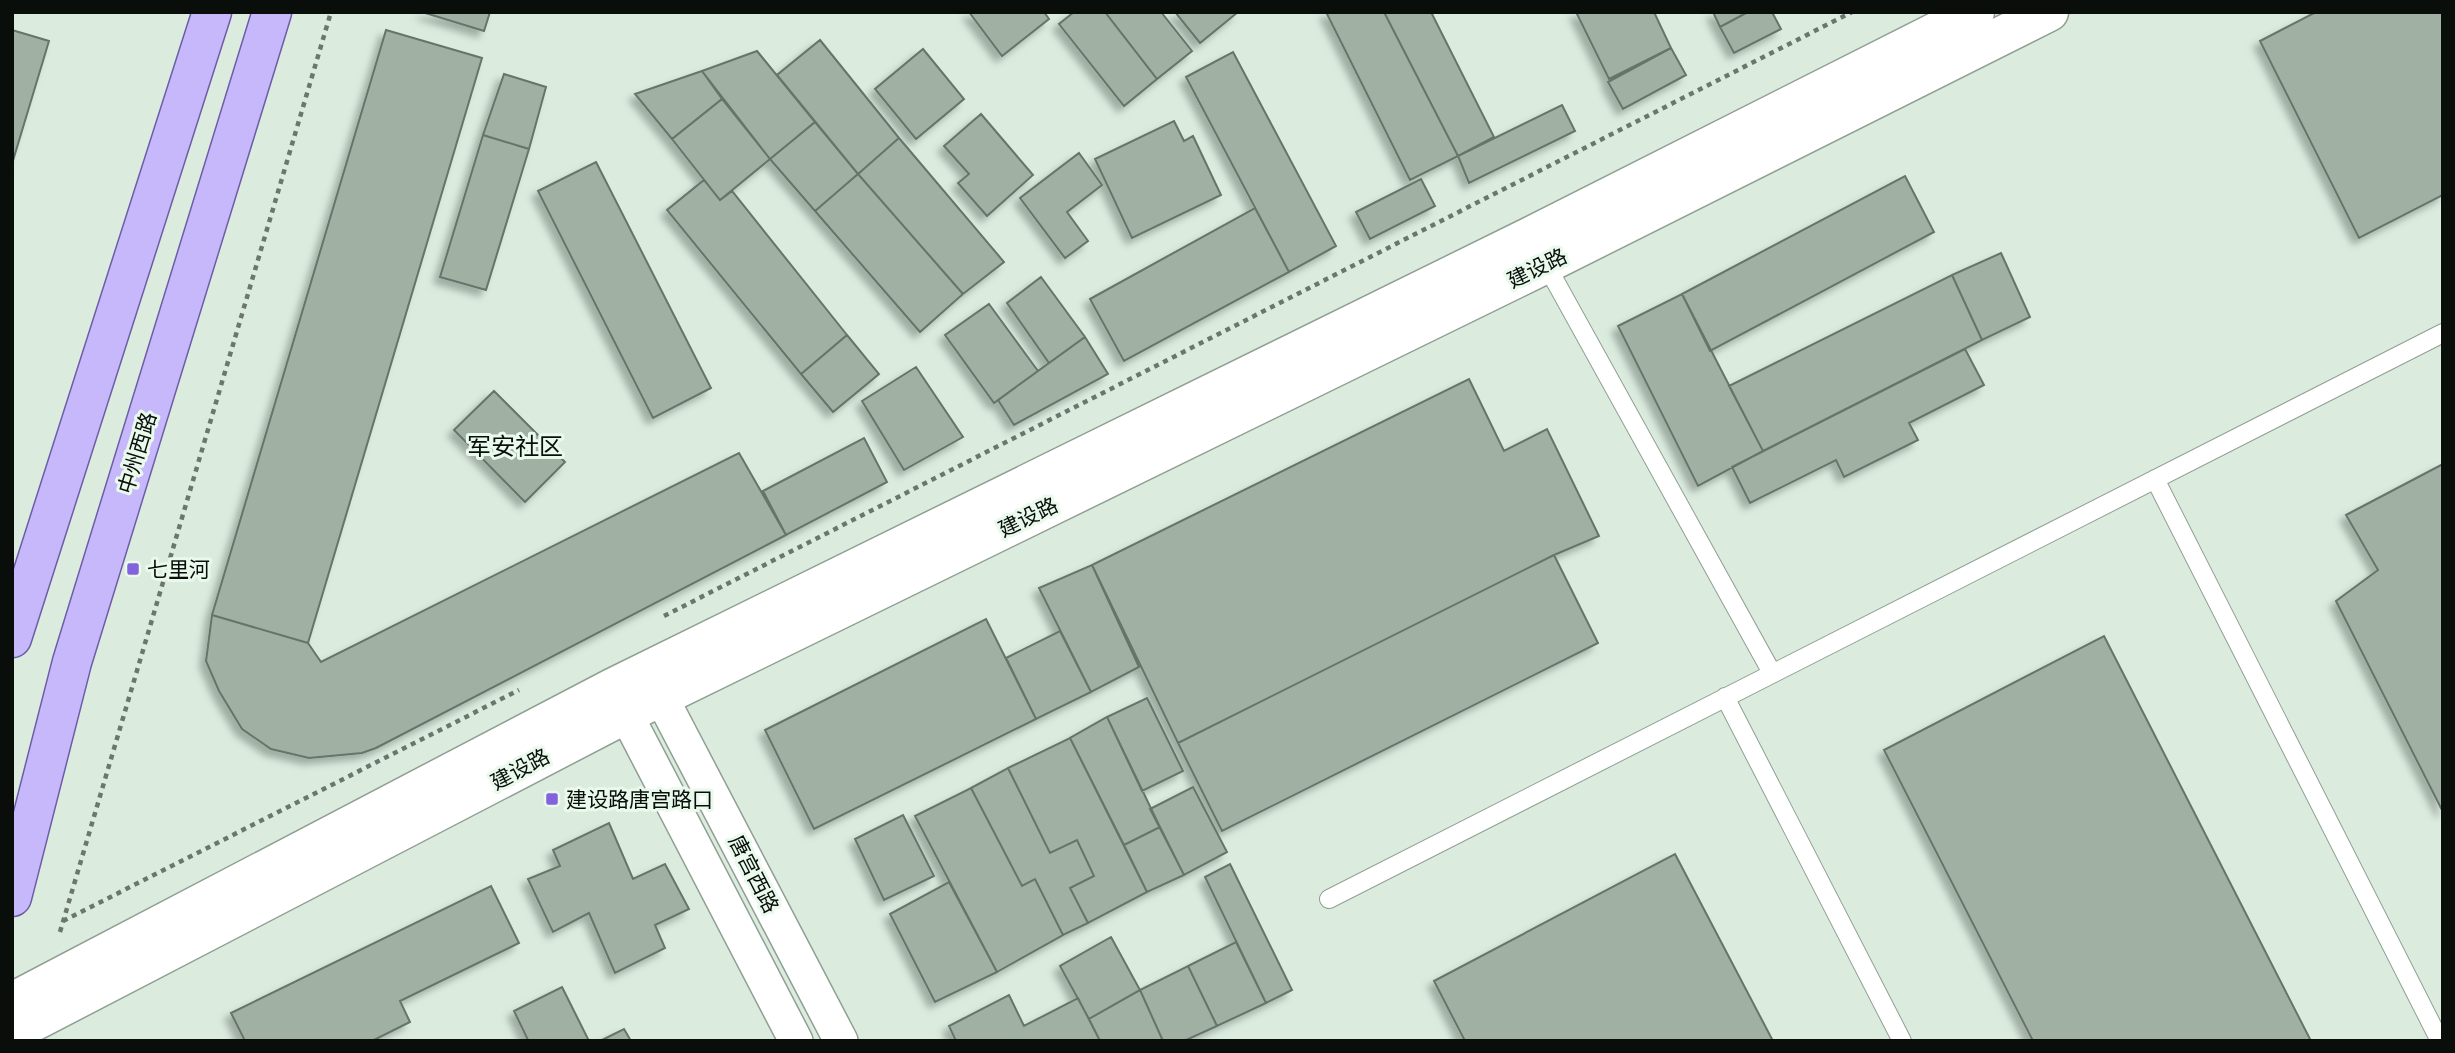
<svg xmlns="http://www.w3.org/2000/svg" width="2455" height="1053" font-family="Rubik,'Noto Sans SC',sans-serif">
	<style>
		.building { fill: #a0b0a3; stroke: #667569; stroke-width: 2; filter: url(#shadow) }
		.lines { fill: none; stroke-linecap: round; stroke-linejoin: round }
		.service-casing { stroke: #909f93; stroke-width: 20 }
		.minor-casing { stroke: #909f93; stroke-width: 36 }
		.tertiary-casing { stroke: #909f93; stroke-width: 41 }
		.primary-casing { stroke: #6c5da6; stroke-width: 41 }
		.path { stroke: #6c766e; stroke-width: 4.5; stroke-dasharray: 5 5; stroke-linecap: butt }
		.service { stroke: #fff; stroke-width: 18 }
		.minor { stroke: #fff; stroke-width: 33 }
		.tertiary { stroke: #fff; stroke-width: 38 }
		.primary { stroke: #c7b8fc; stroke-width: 38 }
		.poi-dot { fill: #8362dd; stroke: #e9f9ec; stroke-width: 2.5 }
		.labels { text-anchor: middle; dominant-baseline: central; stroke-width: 6; stroke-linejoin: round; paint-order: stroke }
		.street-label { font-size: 21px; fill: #090e0a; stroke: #e9f9ec }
		.poi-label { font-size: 21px; fill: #090e0a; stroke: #e9f9ec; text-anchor: start }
		.quarter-label { font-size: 24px; fill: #090e0a; stroke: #e9f9ec }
	</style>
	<defs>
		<filter id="shadow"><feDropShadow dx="-6" dy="6" stdDeviation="3.5" flood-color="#0004"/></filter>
	</defs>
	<rect width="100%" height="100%" fill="#dbecdf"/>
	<path class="building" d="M422 12H490L484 31Z
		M969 12H1044L1049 19 1002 56Z
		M1074 12H1105L1157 79 1124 106 1059 24Z
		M1105 12H1161L1192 51 1157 79Z
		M1175 12H1238L1200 43Z
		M1326 12H1384L1458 156 1410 180Z
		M1384 12H1431L1494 137 1458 156Z
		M1576 12H1654L1671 48 1609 79Z
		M1713 12H1748L1720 27Z
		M1748 12H1772L1781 29 1734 53 1720 27Z
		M2316 12H2443V195L2359 238 2260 41Z
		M12 30 49 41 12 164Z
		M386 30 482 58 308 643 212 615Z
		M820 40 899 138 858 174 777 75Z
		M1671 48 1686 75 1623 109 1608 82Z
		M923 49 964 99 916 139 875 89Z
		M757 51 815 122 770 159 702 71Z
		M1233 52 1336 246 1289 272 1186 77Z
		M702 71 722 99 672 139 635 94Z
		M504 74 546 87 529 149 483 135Z
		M722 99 770 159 720 200 672 139Z
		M1562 105 1575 131 1469 183 1458 156Z
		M981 114 1033 175 987 216 958 183 969 174 944 146Z
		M1174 121 1184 141 1193 136 1221 195 1132 238 1095 159Z
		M815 122 858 174 815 211 770 159Z
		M483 135 529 149 486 290 440 277Z
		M899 138 1004 262 963 294 858 174Z
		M1079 153 1102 185 1067 212 1088 241 1065 258 1020 198Z
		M596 162 711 388 653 418 538 191Z
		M858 174 963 294 920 332 815 211Z
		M1905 176 1934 232 1710 351 1682 294Z
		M1421 179 1435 206 1370 239 1356 212Z
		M704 180 720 200 732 191 847 335 801 374 667 210Z
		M1255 208 1289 272 1124 361 1090 299Z
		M2001 253 2030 317 1982 340 1952 275Z
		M1952 275 1982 340 1763 451 1729 386Z
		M1041 277 1085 337 1049 363 1007 303Z
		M1682 294 1763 451 1698 486 1618 326Z
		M989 304 1038 371 994 403 945 335Z
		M847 335 879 374 833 412 801 374Z
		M1085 337 1108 374 1014 425 998 400Z
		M1965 349 1984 385 1909 423 1918 440 1844 477 1836 460 1750 503 1732 467Z
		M916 367 963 437 904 470 862 401Z
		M1469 379 1504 451 1547 429 1599 536 1554 555 1178 743 1092 565Z
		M494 391 565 462 525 502 454 430Z
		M864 438 887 482 786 535 763 491Z
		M739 453 786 535 376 748 362 753 309 758 271 749 242 729 219 691 206 661 212 615 308 643 321 662Z
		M2443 464V812L2336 601 2378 570 2346 515Z
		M1554 555 1598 643 1222 831 1178 743Z
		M1092 565 1139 667 1091 692 1039 588Z
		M986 619 1036 719 814 829 765 730Z
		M1060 631 1091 692 1036 719 1006 658Z
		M2104 636 2311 1041H2033L1884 750Z
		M1147 698 1183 771 1142 791 1107 717Z
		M1107 717 1160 827 1124 845 1070 738Z
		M1070 738 1147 892 1088 923 1070 888 1094 876 1077 840 1050 853 1008 768Z
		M1008 768 1050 853 1077 840 1094 876 1070 888 1088 923 1063 935 1035 879 1022 886 971 788Z
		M1193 787 1227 852 1184 875 1150 809Z
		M971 788 1022 886 1035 879 1063 935 997 972 915 816Z
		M903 815 934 876 884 900 855 839Z
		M609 823 633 879 665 864 689 909 655 925 665 948 615 973 589 913 553 932 528 879 560 866 553 850Z
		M1160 827 1184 875 1147 892 1124 845Z
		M1675 854 1773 1041H1465L1434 981Z
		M1230 864 1292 990 1266 1003 1205 877Z
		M949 882 997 972 935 1002 890 914Z
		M491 886 519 943 400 1001 410 1022 372 1041H245L231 1013Z
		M1111 937 1140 990 1089 1019 1060 966Z
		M1236 942 1266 1003 1217 1026 1188 966Z
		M1188 966 1217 1026 1184 1041H1163L1140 990Z
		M562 987 589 1041H526L528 1040 514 1011Z
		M1140 990 1163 1041H1100L1089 1019Z
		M1009 995 1024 1026 1078 998 1100 1041H956L949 1026Z
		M624 1029 631 1041H600Z"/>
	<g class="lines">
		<defs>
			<path id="service" d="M1544 261 1772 673
				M2155 479 2440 1041
				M1725 697 1902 1041
				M1329 899 2443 333"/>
			<path id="minor" d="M649 674 841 1041
				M615 693 796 1041"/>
			<path id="tertiary" d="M12 1002 612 688 1531 236 1975 12
				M12 1033 626 714 1546 264 2049 12"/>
			<path id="primary" d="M12 638 212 12
				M12 897 72 662 272 12"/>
		</defs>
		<use href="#service" class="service-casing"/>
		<use href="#minor" class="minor-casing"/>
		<use href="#tertiary" class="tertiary-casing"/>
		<use href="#primary" class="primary-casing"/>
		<path class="path" d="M664 616 1852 12
			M63 921 519 690
			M60 932 331 12"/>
		<use href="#service" class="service"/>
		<use href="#minor" class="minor"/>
		<use href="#tertiary" class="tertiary"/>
		<use href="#primary" class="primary"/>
	</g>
	<g class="poi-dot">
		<rect x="126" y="562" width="14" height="14" rx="3.5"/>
		<rect x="545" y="792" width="14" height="14" rx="3.5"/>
	</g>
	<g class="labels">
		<g class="street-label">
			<text transform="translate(1537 268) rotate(-26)">建设路</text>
			<text transform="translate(137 453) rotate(-73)">中州西路</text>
			<text transform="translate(1028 517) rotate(-26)">建设路</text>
			<text transform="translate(520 769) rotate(-28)">建设路</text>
			<text transform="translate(754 874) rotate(63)">唐宫西路</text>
		</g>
		<g class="poi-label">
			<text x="147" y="569">七里河</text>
			<text x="566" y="799">建设路唐宫路口</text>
		</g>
		<g class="quarter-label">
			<text x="515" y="447">军安社区</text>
		</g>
	</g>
	<rect width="2455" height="1053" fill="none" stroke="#090e0a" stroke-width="28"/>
</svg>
